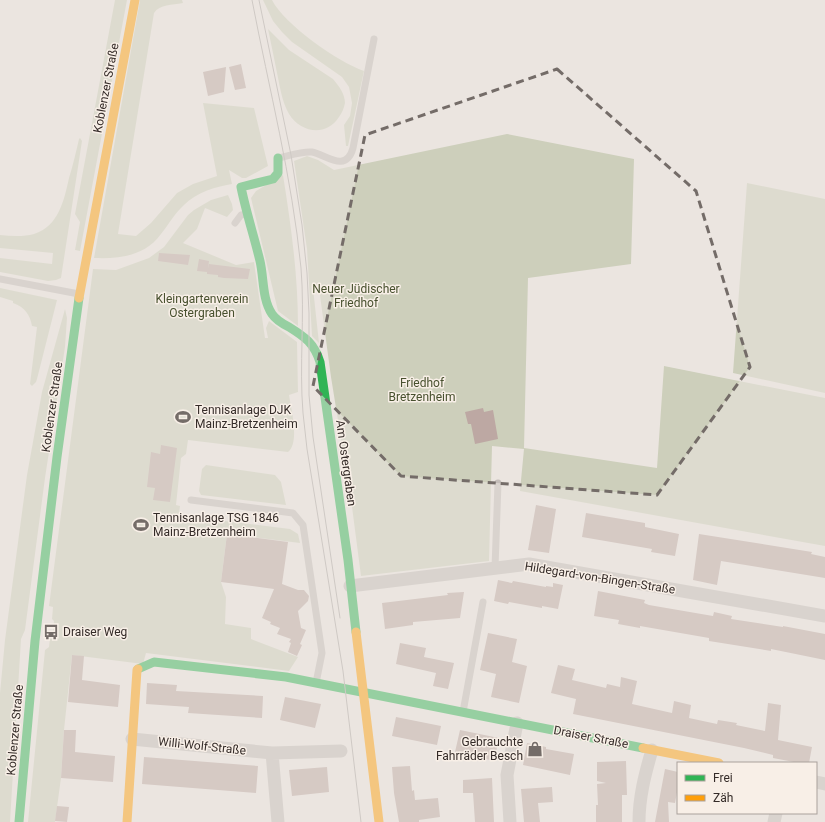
<svg xmlns="http://www.w3.org/2000/svg" width="825" height="822" font-family="Roboto,sans-serif">
	<style>
		.green { fill: #cdcfbb }
		.building { fill: #bda8a3 }
		.lines { fill: none; stroke-linecap: round; stroke-linejoin: round }
		.lane { stroke: #c4bdb9; stroke-width: 7 }
		.street { stroke: #c4bdb9; stroke-width: 13 }
		.fast { stroke: #30b455; stroke-width: 9 }
		.slow { stroke: #ff9f0a; stroke-width: 9 }
		.tram { stroke: #aca6a3; stroke-width: 1 }
		.marked { fill: none; stroke: #746c68; stroke-width: 3; stroke-dasharray: 8 5; stroke-linejoin: round }
		.labels { text-anchor: middle; dominant-baseline: central; stroke-width: 3; stroke-linejoin: round; paint-order: stroke }
		.street-label { font-size: 12px; fill: #342b28; stroke: #f8efe7 }
		.park-label { font-size: 12px; fill: #47502e; stroke: #f8efe7 }
		.poi-label { font-size: 12px; fill: #342b28; stroke: #f8efe7; text-anchor: start }
	</style>
	<rect width="100%" height="100%" fill="#ebe5e0"/>
	<path class="green" d="M115 0H127L80 251 75 250 80 222 75 214Z
		M140 0H182L183 3C172 5 160 4 154 13L118 234 136 236 151 223 177 193 193 184 217 176 203 103 254 108 268 166 246 178H242L229 170 232 184C215 187 197 192 184 205 175 213 169 224 161 234 145 256 120 259 94 258Z
		M263 0H272C284 24 338 62 364 71L348 146H346L344 125 350 116 352 103 349 87 342 77 292 42 282 32 273 21Z
		M268 29 289 50 333 79C339 86 345 94 345 103 344 108 342 113 339 117 326 137 301 133 289 114 282 102 280 87 277 73 274 58 271 43 268 29Z
		M507 134 634 159 631 264 528 278 524 448 657 468 664 366 825 398V546L520 491 524 449 492 446 489 561 361 576 352 507 331 377 319 288H313L319 343 312 336 307 249 294 161 307 156 318 160 334 170Z
		M80 138 82 141 61 278 56 280 48 281 0 272V258L52 264 53 253 0 248V235C11 236 23 237 34 234 59 226 64 200 69 178 73 165 76 152 79 139Z
		M283 175C291 225 298 275 298 326L278 311 251 198 256 191Z
		M747 183 825 199V393L733 373Z
		M228 195 232 204 233 210 227 217 205 208 197 229 183 243 236 265 254 262 265 338H268L266 328 269 321 297 342 298 392 289 395C291 408 300 443 288 452L188 440 186 454 181 458 176 505 180 506 178 521 191 523V520L193 517 290 529 298 534 300 543 227 534 221 582 226 597 225 624 251 628V639L298 657 289 671 146 653 143 664 72 655 64 730 61 778 55 822H28L45 650 49 647 50 638H52L54 621 52 619 53 607 49 606 93 269 116 270 149 258 164 247 188 215 194 210 211 200Z
		M0 288 57 300 37 379 36 382 32 386 30 384 37 327 32 326C30 315 25 307 13 303V301L0 297Z
		M65 309 67 318 65 347 45 478 25 630 21 639 10 822H0V693L5 640 27 475 42 392Z
		M206 465 275 475 281 482 286 505 201 495 199 491 202 469Z"/>
	<path class="building" d="M241 64 246 88 235 90 229 67Z
		M226 67 224 92 208 96 203 72Z
		M159 253 190 255 188 265 158 261Z
		M199 259 209 261 208 269 209 264 250 269 248 279 224 278 218 277V275L207 274V272L197 271Z
		M483 408 484 412 493 410 498 439 475 444 471 424H468L465 412Z
		M161 445 177 448 170 502 153 500 155 488 147 487 151 452 160 454Z
		M536 505 556 509 549 553 528 550Z
		M586 513 645 523V527L679 534 675 556 651 552 652 549 582 537Z
		M227 534 288 542 282 584 298 590H304L309 596 308 601 298 611 301 628 306 630 300 644 302 645 297 656 288 652 291 643 289 642 291 639 277 634 280 628 270 624 271 622 262 618 274 589 221 582Z
		M699 534 812 552 811 554 825 557V578L721 561 717 585 693 580Z
		M498 580 512 583 513 581 546 587V586L553 587V583L563 585 558 609 542 606V608L509 602 508 604 494 601Z
		M598 591 645 600 644 603 649 605 713 616 714 612 732 616 731 619 783 627V626L825 634V660L771 649V651L709 641V638L640 626V628L618 624 619 620 594 616Z
		M464 592 460 618 413 622V625L385 629 382 603 448 595 447 593Z
		M488 633 517 639 512 662 527 666 519 703 491 697 496 674 480 670Z
		M400 643 426 648 424 657 454 663 448 689 433 686 436 673 396 664Z
		M72 655 84 656 82 680 120 685 118 707 68 702Z
		M558 665 575 669 572 680 606 688 607 684 620 687 621 677 637 681 632 704 672 713 674 701 691 705 689 718 717 724 718 720 737 723 736 725 765 731 768 703 781 705 778 740 812 747 809 763H799L773 758V755L744 748 573 714 576 699 551 693Z
		M147 683 177 685 176 691 263 696 262 718 188 713 189 707 146 704Z
		M285 697 321 704 315 728 280 720Z
		M396 717 441 726 437 745 392 736Z
		M64 730H76L75 752 115 756 113 782 61 778Z
		M460 730 499 738 494 761 455 752Z
		M527 743 546 747V749L574 754 570 775 523 765Z
		M144 757 258 766 256 793 142 784Z
		M626 761 627 795H622V822H596V805H598L597 784 606 783 597 781V762Z
		M410 766 412 791 414 790 415 800 438 798 440 817 419 820V822H399L394 793 392 767Z
		M327 767 329 792 292 796 289 770Z
		M665 769 678 772V787L675 803 668 802 669 822H655Z
		M492 778 494 822H475L473 793H463V780Z
		M552 787 553 802 538 803 540 822H524L521 789Z
		M57 806 69 807 67 822 55 821Z"/>
	<g class="lines">
		<path class="lane" d="M278 158C288 156 302 151 312 152 325 154 346 174 353 148L374 39
			M235 223 241 215 247 214
			M0 279 79 294
			M191 500 293 513 303 525 322 653 316 683
			M495 568 498 483
			M463 712 483 602"/>
		<path class="street" d="M350 586 529 564 825 616
			M132 739 272 753 341 751
			M272 753 278 822
			M816 782 825 784
			M510 822 507 775 517 723
			M639 822C639 797 645 774 652 750
			M774 822 776 813"/>
		<path class="fast" d="M278 158V173L273 179 241 187C246 212 254 236 260 261 264 278 262 299 272 314 276 320 283 324 289 327 305 337 314 343 320 362L348 560 356 632
			M138 669 154 662 286 677 643 748
			M19 822 35 641 57 457 79 298"/>
		<path class="slow" d="M79 298 135 0
			M356 632 379 822
			M643 748 719 763
			M127 822 137 670 138 669"/>
		<path class="tram" d="M252 0C269 89 292 177 301 268 305 316 299 365 303 413 304 425 306 437 307 449L343 671 361 822
			M259 0 291 155 302 225 307 273 309 313V395L313 437 340 618"/>
	</g>
	<path d="M0 0H825V822H0ZM557 69 696 191 750 367 657 495 401 476 313 386 365 135Z" fill="#ebe5e0" fill-opacity=".55" fill-rule="evenodd"/>
	<path class="marked" d="M557 69 696 191 750 367 657 495 401 476 313 386 365 135Z"/>
	<defs>
		<symbol id="stadium-bare" viewBox="-9 -9 18 18"><path d="M0-5a6.5 5 0 1 0 0 10a6.5 5 0 1 0 0-10ZM-3.5-1.8h7v3.6h-7Z" fill="#746c68" stroke="#f8efe7" stroke-width="2.5" paint-order="stroke"/></symbol>
		<symbol id="bus-bare" viewBox="-9 -9 18 18"><path d="M-5-6H5V4H4V6H2V4H-2V6H-4V4H-5ZM-3.5-4V0h7V-4ZM-3.5 1.2v1.5H-2V1.2ZM2 1.2v1.5H3.5V1.2Z" fill="#746c68" stroke="#f8efe7" stroke-width="2.5" paint-order="stroke"/></symbol>
		<symbol id="shop-bare" viewBox="-9 -9 18 18"><path d="M-5-2.5h2.3a2.7 3.5 0 0 1 5.4 0H5L5.5 6h-11ZM-1.5-2.5h3a1.5 2.3 0 0 0-3 0Z" fill="#746c68" stroke="#f8efe7" stroke-width="2.5" paint-order="stroke"/></symbol>
	</defs>
	<g fill-rule="evenodd">
		<use href="#stadium-bare" x="172" y="406" width="22" height="22"/>
		<use href="#stadium-bare" x="130" y="514" width="22" height="22"/>
		<use href="#bus-bare" x="40" y="621" width="22" height="22"/>
		<use href="#shop-bare" x="524" y="738" width="22" height="22"/>
	</g>
	<g class="labels">
		<g class="street-label">
			<text transform="translate(106 88) rotate(-79)">Koblenzer Straße</text>
			<text transform="translate(52 407) rotate(-82)">Koblenzer Straße</text>
			<text transform="translate(346 463) rotate(82)">Am Ostergraben</text>
			<text transform="translate(600 578) rotate(9)">Hildegard-von-Bingen-Straße</text>
			<text transform="translate(15 730) rotate(-85)">Koblenzer Straße</text>
			<text transform="translate(591 737) rotate(11)">Draiser Straße</text>
			<text transform="translate(202 746) rotate(6)">Willi-Wolf-Straße</text>
		</g>
		<g class="park-label">
			<text x="356" y="289">Neuer Jüdischer<tspan x="356" dy="14">Friedhof</tspan></text>
			<text x="202" y="299">Kleingartenverein<tspan x="202" dy="14">Ostergraben</tspan></text>
			<text x="422" y="383">Friedhof<tspan x="422" dy="14">Bretzenheim</tspan></text>
		</g>
		<g class="poi-label">
			<text x="195" y="410">Tennisanlage DJK<tspan x="195" dy="14">Mainz-Bretzenheim</tspan></text>
			<text x="153" y="518">Tennisanlage TSG 1846<tspan x="153" dy="14">Mainz-Bretzenheim</tspan></text>
			<text x="63" y="632">Draiser Weg</text>
			<text x="523" y="742" text-anchor="end">Gebrauchte<tspan x="523" dy="14">Fahrräder Besch</tspan></text>
		</g>
	</g>
	<rect x="677" y="762" width="140" height="52" fill="#f8efe7" stroke="#aaa19b"/>
	<rect x="685" y="775" width="20" height="6" fill="#30b455" stroke="#aaa19b"/>
	<text x="713" y="782" font-size="12" fill="#342b28">Frei</text>
	<rect x="685" y="795" width="20" height="6" fill="#ff9f0a" stroke="#aaa19b"/>
	<text x="713" y="802" font-size="12" fill="#342b28">Zäh</text>
</svg>
